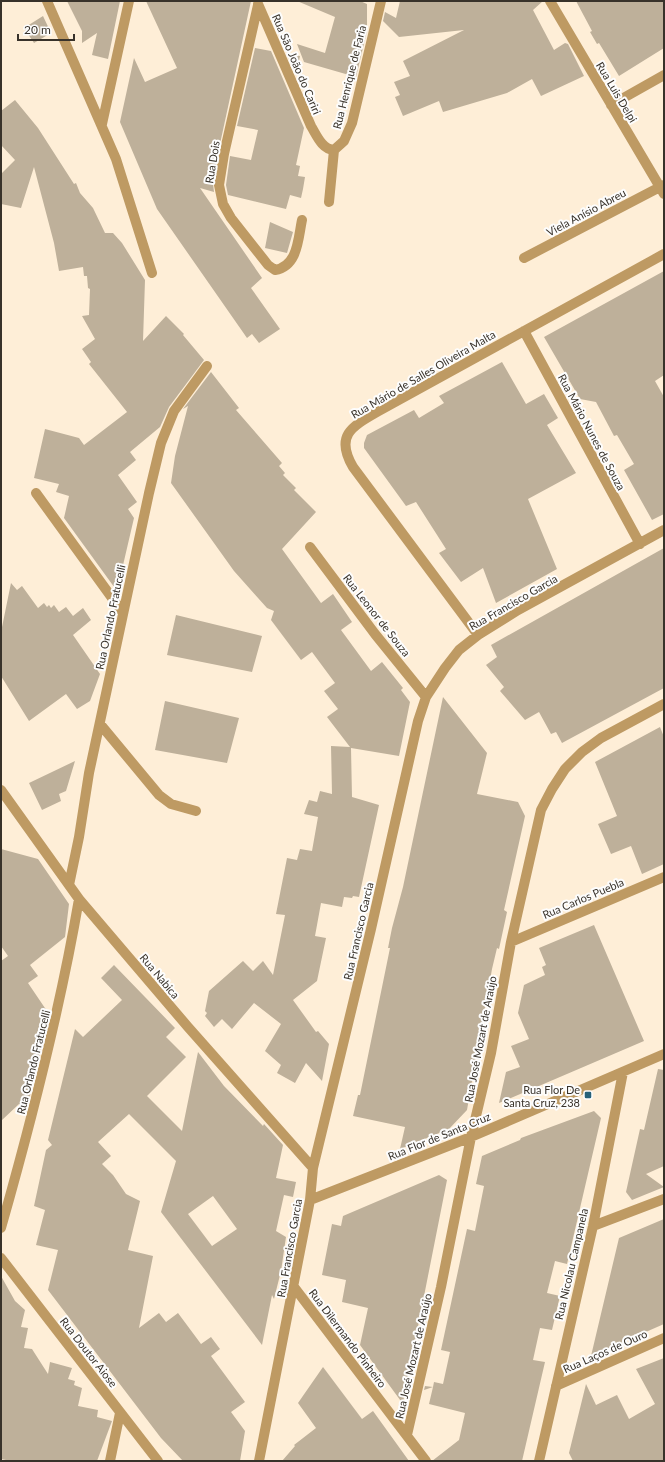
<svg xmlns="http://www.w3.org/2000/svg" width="665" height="1462" font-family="Lato,sans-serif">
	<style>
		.building { fill: #beb09a; fill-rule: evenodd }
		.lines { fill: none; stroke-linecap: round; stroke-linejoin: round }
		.minor { stroke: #be9a63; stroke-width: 10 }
		.poi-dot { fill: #266179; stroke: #fdfdfd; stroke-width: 1.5 }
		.labels { text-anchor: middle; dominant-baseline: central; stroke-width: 4; stroke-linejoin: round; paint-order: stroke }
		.street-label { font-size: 11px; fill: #38322a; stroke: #fdfdfd }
		.poi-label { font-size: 11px; fill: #38322a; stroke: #fdfdfd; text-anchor: end }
	</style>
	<rect width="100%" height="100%" fill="#feeed7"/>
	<path class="building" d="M67 1H120L108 59 92 55 97 33 82 43V31Z
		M146 1H251L218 153 213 184 214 192 200 188 262 278 251 288 280 329 259 343 252 334 247 338 157 209 120 122 134 58 145 82 177 68Z
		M297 1H360L367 4V31L356 77 304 62 297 44 325 53 335 17Z
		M400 1H543L533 10 554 50 565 43 568 44 584 76 541 96 532 79 507 93 443 112 439 101 403 116 395 97 400 95 394 82 410 76 403 61 464 30 399 37 383 21 385 12 396 18Z
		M576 1H664V48L619 76 599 43 597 44 590 32 592 31Z
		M43 16 51 33 34 43 24 28Z
		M255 48 271 51 304 128 296 165 300 166 298 176 305 177 303 189 301 198 290 195 286 209 228 195 226 185 230 156 251 160 258 130 237 126Z
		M287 54 300 56 296 75Z
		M15 100 38 128 74 184 76 183 80 193 93 208 105 233H113L122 243 145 280 143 341 166 316 184 334 183 335 204 360 169 407 160 427 130 452 136 460 118 475 137 502 128 509 134 518 117 591 64 518 69 496 56 492 59 484 34 478 45 429 79 438 84 445 127 412 89 364 91 362 82 349 95 339 82 316 89 315 90 289 88 288 87 276H84L83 267 59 271 54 243 34 167 21 208 1 204V174L15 160 1 145V111Z
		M270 222 293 232 287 253 265 248Z
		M664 271V375L655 381 664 397V514L652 520 624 470 634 464 617 435 614 436 596 402 580 399 544 337Z
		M502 362 526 404 544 394 558 418 547 425 576 473 528 499 557 569 496 603 483 568 461 582 439 553 446 549 416 502 406 506 364 448V443L367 435 414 410 419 418 444 403 439 396Z
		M211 372 239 408 236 410 282 463 279 466 285 473 283 475 296 488 294 490 316 512 282 549 321 603 333 594 352 622 341 630 371 671 382 662 403 688 401 690 410 702 399 756 351 748 352 797 379 805 359 897 353 896 352 898 344 897 342 907 321 903 315 936 326 938 317 981 293 1000 316 1032 318 1031 329 1044 322 1081 306 1063 295 1083 277 1073 281 1065 265 1051 281 1024 254 1003 232 1029 222 1019 214 1027 205 1016 207 1013 205 1011 209 991 243 961 253 971 263 961 273 975 285 915 276 914 287 858 297 860 300 849 312 851 318 817 304 814 309 800 317 802 320 791 332 794 331 746 350 747 327 717 338 709 324 691 335 683 312 652 301 660 271 620 274 611 267 608 234 571 171 483 175 456 188 406 183 409Z
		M664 548V688L562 743 556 732 551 734 539 712 525 720 500 691 504 687 486 665 497 657 491 645Z
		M11 583 17 590 22 586 38 608 44 603 47 607 49 605 51 608 54 605 59 612 66 607 73 616 83 608 91 620 73 635 100 674 90 701 77 709 66 694 29 721 1 676V632Z
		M176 615 262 636 252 672 167 655Z
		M443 697 487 753 477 794 518 802 525 816 504 910 507 912 499 949 497 948 492 969 467 1110 449 1129 400 1149 405 1127 353 1116 358 1095H360L390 948H388L392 928 403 887Z
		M165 701 239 718 227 763 155 750Z
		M660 727 664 737V864L642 874 631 846 611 854 598 824 617 816 595 762Z
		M75 761 66 791 59 794 61 801 42 810 29 783Z
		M1 849 38 859 69 904 65 937 30 965 38 976 28 983 49 1014 26 1113 19 1104 1 1121V961L8 956 1 946Z
		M594 925 644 1041 499 1103 506 1072 520 1067 511 1046 529 1039 518 1013 524 985 545 975 542 967 546 965 539 948Z
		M114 965 175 1028 166 1037 186 1057 147 1096 182 1131 198 1052 224 1086 263 1126 264 1124 283 1145 276 1178 296 1182 293 1197 284 1195 276 1231 286 1237 281 1271 274 1299 272 1295 262 1345 161 1212 176 1161 129 1114 98 1142 111 1156 102 1164 113 1175 126 1194 140 1201 128 1250 153 1256 139 1328 159 1313 166 1322 178 1313 201 1344 211 1337 220 1349 211 1356 245 1402 231 1412 245 1431 240 1461H183L161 1438 48 1290 58 1250 36 1245 45 1210 34 1206 46 1150 52 1145 48 1140 75 1029 83 1037 122 1000 101 978ZM213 1196 237 1229 212 1246 188 1214Z
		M658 1069 664 1070V1166L646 1174 664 1187 632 1200 626 1192 640 1129 644 1130Z
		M594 1111 601 1118 567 1264 555 1261 547 1293 560 1296 552 1330 540 1328 533 1360 545 1362 522 1461H432L459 1440 465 1413 429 1404 433 1387 424 1390 425 1386 433 1387 434 1382 443 1384 450 1352 441 1350 467 1229 475 1231 484 1186 476 1184 482 1156 520 1140 521 1138Z
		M439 1175 447 1180 407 1382 412 1383 410 1395 404 1397 403 1404 360 1345 368 1308 342 1302 346 1280 322 1275 332 1224 341 1226 343 1216Z
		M664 1219V1324L591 1356 619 1238Z
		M1 1276 15 1301 25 1310 21 1327 28 1328 24 1348 32 1349 48 1374 50 1362 72 1368 68 1379 75 1381 74 1385 82 1388 78 1406 98 1410 97 1417 112 1421 97 1461H11L1 1459Z
		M664 1358V1461H573L569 1453 586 1384 596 1405 617 1395 629 1419 655 1404 636 1369Z
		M323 1367 362 1419 373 1411 409 1461H282L295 1446 294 1445 316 1428 298 1403Z"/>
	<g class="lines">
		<path class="minor" d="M47 1 116 159 152 273
			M550 1 664 194
			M258 4 311 126C317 136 322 149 334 150
			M258 5 224 154 219 185 223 204 231 218 268 265 275 270C298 266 298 239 302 220
			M611 105 664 75
			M102 124 129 1
			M334 150 344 141 352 123 381 1
			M329 202 334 150
			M524 258 664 185
			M524 331 640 544
			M36 493 123 613
			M310 547 375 634 426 697
			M478 635 353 467C335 436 351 427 377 412L664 254
			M100 724 159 795 171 804 196 811
			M1 790 79 899 188 1027 313 1168
			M69 885 79 837 89 773 149 493 161 443 174 411 207 366
			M511 942 664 877
			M310 1200 471 1137 664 1054
			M593 1226 664 1199
			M1 1228C32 1119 60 1010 79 899
			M1 1258 158 1461
			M294 1287 426 1461
			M556 1386 664 1338
			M407 1435 441 1287 471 1137 491 1053 511 942 541 810 552 789 565 769 582 752 601 738 664 704
			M110 1461 120 1413
			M259 1461 310 1200 313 1168 371 929 418 721 426 697 445 668 459 650 478 635 518 610 664 530
			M539 1461 593 1226 623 1072"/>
	</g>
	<rect class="poi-dot" x="584" y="1091" width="8" height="8" rx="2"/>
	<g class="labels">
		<g class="street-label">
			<text transform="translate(297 64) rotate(67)">Rua São João do Cariri</text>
			<text transform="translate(349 77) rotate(-76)">Rua Henrique de Faria</text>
			<text transform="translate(617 92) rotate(59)">Rua Luis Delpi</text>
			<text transform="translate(212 162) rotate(-81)">Rua Dois</text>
			<text transform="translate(586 212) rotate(-28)">Viela Anísio Abreu</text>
			<text transform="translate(423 374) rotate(-30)">Rua Mário de Salles Oliveira Malta</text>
			<text transform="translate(592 432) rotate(62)">Rua Mário Nunes de Souza</text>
			<text transform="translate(513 602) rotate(-30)">Rua Francisco Garcia</text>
			<text transform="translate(377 615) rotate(52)">Rua Leonor de Souza</text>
			<text transform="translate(110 617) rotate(-78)">Rua Orlando Fratucelli</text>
			<text transform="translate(583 898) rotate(-23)">Rua Carlos Puebla</text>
			<text transform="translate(358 931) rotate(-77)">Rua Francisco Garcia</text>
			<text transform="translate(160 976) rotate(50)">Rua Nabica</text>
			<text transform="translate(480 1039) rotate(-79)">Rua José Mozart de Araújo</text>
			<text transform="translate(33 1062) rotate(-76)">Rua Orlando Fratucelli</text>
			<text transform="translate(439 1136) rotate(-22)">Rua Flor de Santa Cruz</text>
			<text transform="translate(289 1248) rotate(-80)">Rua Francisco Garcia</text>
			<text transform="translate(571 1264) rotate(-77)">Rua Nicolau Campanela</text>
			<text transform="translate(348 1338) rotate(53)">Rua Dilermando Pinheiro</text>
			<text transform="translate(605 1351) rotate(-24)">Rua Laços de Ouro</text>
			<text transform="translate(89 1352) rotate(52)">Rua Doutor Aiose</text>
			<text transform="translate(413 1356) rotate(-77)">Rua José Mozart de Araújo</text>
		</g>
		<g class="poi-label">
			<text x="580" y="1089">Rua Flor De<tspan x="580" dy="13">Santa Cruz, 238</tspan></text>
		</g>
	</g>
	<rect width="665" height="1462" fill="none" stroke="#38322a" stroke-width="4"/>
	<path d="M18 34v6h56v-6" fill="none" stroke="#38322a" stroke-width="2"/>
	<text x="24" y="34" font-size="12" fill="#38322a" stroke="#fdfdfd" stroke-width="3" paint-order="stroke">20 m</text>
</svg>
